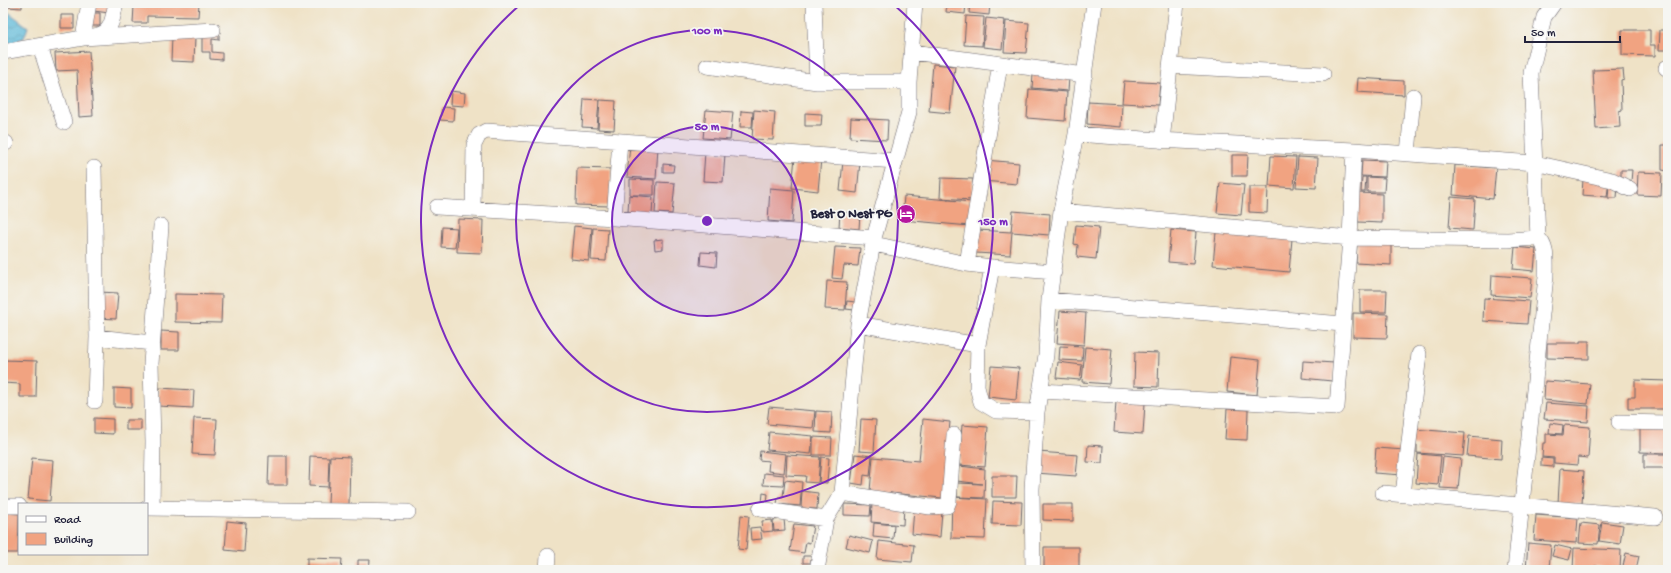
<svg xmlns="http://www.w3.org/2000/svg" width="1671" height="573" font-family="'Gochi Hand',sans-serif">
	<style>
		.water { fill: url(#water-waves); stroke: #3e6d8a }
		.building { fill: #f1a381 }
		.lines { fill: none; stroke-linecap: round; stroke-linejoin: round }
		.minor-casing { stroke: #6a656c; stroke-width: 16 }
		.minor { stroke: #fff; stroke-width: 15 }
		.ring { fill: none; stroke: #7b2cbf; stroke-width: 2 }
		.labels { text-anchor: middle; dominant-baseline: central; stroke-width: 3.5; stroke-linejoin: round; paint-order: stroke }
		.poi-label { font-size: 13px; font-weight: bold; fill: #22223b; stroke: #f6f6f2; text-anchor: end }
		.centre { fill: #7b2cbf; stroke: #f6f6f2; stroke-width: 2 }
		.ring-label { font-size: 12px; text-anchor: middle; font-weight: bold; fill: #7b2cbf; stroke: #f6f6f2; stroke-width: 3.5; stroke-linejoin: round; paint-order: stroke }
	</style>
	<defs>
		<pattern id="water-waves" width="16" height="10" patternUnits="userSpaceOnUse"><rect width="16" height="10" fill="#5ab8d8"/><path d="M0 5q4-4 8 0t8 0" fill="none" stroke="#4a95b0"/></pattern>
	</defs>
	<rect width="100%" height="100%" fill="#f6f6f2"/>
	<filter id="ink" filterUnits="userSpaceOnUse"><feTurbulence type="fractalNoise" baseFrequency=".025" numOctaves="2"/><feDisplacementMap in="SourceGraphic" scale="8" xChannelSelector="R" yChannelSelector="G"/><feConvolveMatrix kernelMatrix="1 2 1 2 8 2 1 2 1" color-interpolation-filters="sRGB"/></filter>
	<filter id="wash" filterUnits="userSpaceOnUse"><feTurbulence type="fractalNoise" baseFrequency=".012" numOctaves="4" result="noise"/><feDisplacementMap in="SourceGraphic" scale="16" xChannelSelector="R" yChannelSelector="G"/><feGaussianBlur stdDeviation="0.9" result="paint"/><feColorMatrix in="noise" values="0 0 0 0 0 0 0 0 0 0 0 0 0 0 0 0 0 1.4 0 .05"/><feComposite in="paint" operator="in"/></filter>
	<g filter="url(#wash)">
		<rect width="100%" height="100%" fill="#efe2c6"/>
		<path class="water" d="M3 8 28 27 24 38 3 46Z"/>
		<g id="blocks">
			<path class="building" d="M7 3H22V8L7 7Z
				M95 3H110L109 13 94 11Z
				M129 3H199L198 17 147 16V23H133L134 6H129Z
				M947 3H966L965 14 946 12Z
				M970 3H990L989 15 969 13Z
				M92 13H100V26H92Z
				M61 15H74V28H61Z
				M966 16 984 17 982 46 964 45Z
				M986 18 1005 20 1002 49 983 47Z
				M1006 21 1029 23 1026 53 1004 52Z
				M1622 30H1650V45H1655V56L1622 55Z
				M1660 30H1668V50H1659Z
				M202 34H219V40L212 39V52L222 53V60L210 59V52H202Z
				M172 37H195L194 62 171 61Z
				M89 51 93 116 79 117 77 70 56 71 55 53Z
				M933 64 955 66 950 113 929 111Z
				M1623 69 1624 79 1621 80 1622 110 1619 111 1620 127 1596 129 1593 70Z
				M1033 74 1069 77 1068 91 1032 88Z
				M1358 78 1404 81V95L1357 92Z
				M1124 81 1160 83 1158 105 1122 103Z
				M1029 89 1067 92 1065 121 1027 118Z
				M451 91 465 93 464 106 450 105Z
				M584 99 599 100 597 128 582 127Z
				M600 100 616 101 614 130 598 129Z
				M1088 102 1122 104 1121 127 1087 124Z
				M442 107 454 108 453 121 440 120Z
				M706 110 733 112 730 140 703 138Z
				M754 110 775 112 773 140 752 139Z
				M741 111 753 112 752 127H740Z
				M805 113 822 114 821 126H805Z
				M851 118 888 120 887 140 850 138Z
				M630 145 658 147 656 179 627 177Z
				M1662 145H1668V171L1662 170Z
				M705 152 725 154 723 182 703 181Z
				M1232 155H1248L1247 176H1232Z
				M1271 156 1296 157 1294 188 1269 186Z
				M795 157 821 159 818 191 792 188Z
				M1298 157 1318 158 1316 188 1296 187Z
				M985 160 1019 163 1017 184 983 181Z
				M1362 160 1386 161 1385 177 1361 176Z
				M843 161 860 162 857 193 840 191Z
				M663 164 674 165 673 172H663Z
				M1455 165 1496 168 1493 199 1453 195Z
				M577 168 611 169 610 206 576 205Z
				M1621 170H1632L1631 182 1621 181Z
				M1638 172 1662 173 1661 196 1637 195Z
				M1362 177H1366L1365 192H1361Z
				M1367 177 1385 178 1384 192H1367Z
				M941 178 973 179 972 200 940 198Z
				M630 179 654 180V195H630Z
				M1583 179 1609 181 1607 197 1582 195Z
				M657 182 675 183 672 214 655 213Z
				M1220 183 1244 185 1241 215 1217 213Z
				M1609 184 1618 185 1617 198H1608Z
				M1249 187H1268L1267 213 1249 212Z
				M770 188 794 190 792 223 768 221Z
				M1358 193 1382 194V223L1358 222Z
				M629 195 653 197 652 215 628 212Z
				M904 196 972 202 970 226 902 220Z
				M1451 197 1475 199 1473 230 1449 228Z
				M1013 211 1050 214 1049 235 1012 232 1010 255 976 253 978 230 1011 232Z
				M840 212 860 214 859 229 839 227Z
				M458 219 483 220 482 253 457 252Z
				M1076 225 1099 227 1096 259 1077 257 1078 245 1074 244Z
				M574 226 592 228 589 261 571 259Z
				M442 227 457 228 455 248 441 247Z
				M593 228 608 229 606 261 591 260Z
				M1171 230 1196 232 1193 264 1168 262Z
				M1216 232 1292 239 1289 272 1213 265Z
				M663 239V249L655 250 654 240Z
				M1357 241 1391 243V265L1356 263Z
				M835 247 860 248 858 266 844 265 842 279 832 278Z
				M1515 247 1536 249 1534 271 1513 269Z
				M701 252 717 253 716 267 700 265Z
				M1492 275 1532 278 1530 298 1491 295Z
				M827 281 847 282 845 310 825 309Z
				M1360 290H1387L1386 312H1360Z
				M100 292 118 293 116 319 98 318Z
				M175 294 222 295 221 323 175 322Z
				M1484 298 1529 301 1527 324 1483 321Z
				M847 301 855 302 854 310 846 309Z
				M1060 311 1086 313 1084 345 1057 343Z
				M1353 313 1388 314 1387 338 1353 337Z
				M161 331 179 332V350H161Z
				M1580 341H1589V359L1547 358V343H1580Z
				M1060 346 1083 347 1082 361 1059 360Z
				M1085 347 1112 349 1109 384 1082 382Z
				M1135 352 1159 353 1158 387 1134 386Z
				M1230 357 1260 360 1257 395 1227 392Z
				M3 360 37 361 36 397H20V384L3 383Z
				M1303 361 1334 363 1332 381 1302 378Z
				M1058 362 1082 365 1080 380 1056 378Z
				M991 366 1019 368 1016 400 988 397Z
				M1635 380 1668 381V409H1628V397H1635Z
				M1545 381 1590 384 1588 404 1544 400Z
				M114 388 131 389V408L114 407Z
				M159 388 194 390 193 408 158 406Z
				M1116 401 1145 403 1143 434 1114 432Z
				M1546 403 1589 406 1588 422 1544 419Z
				M769 407 815 411 813 428 767 424Z
				M1227 409 1248 410 1247 440 1225 439Z
				M816 411 832 412 831 433 815 432Z
				M94 418 113 419V434L94 433Z
				M194 418 217 419 215 455 192 454Z
				M861 419 876 420 874 452 859 451Z
				M923 419 950 422 942 498 870 491 873 457 919 461Z
				M126 420H141V430H126Z
				M1550 423 1563 425 1562 434 1549 433Z
				M1640 424H1668V453L1640 452Z
				M962 425 988 427 985 467 959 465Z
				M1564 425 1590 427 1588 458 1578 457 1577 465 1554 463V458L1542 457 1543 443H1546V434L1563 435Z
				M1413 429 1465 433 1463 456 1417 453V445H1411Z
				M769 432 813 436 811 454 767 450Z
				M1469 436 1502 439 1501 459 1467 456Z
				M813 437 832 438 831 455H813Z
				M1088 445 1103 446 1102 463 1087 462Z
				M1376 448 1405 450 1403 475 1374 473Z
				M760 451 786 454 784 473 768 471 769 461 759 460Z
				M1038 452 1078 455 1076 476 1036 473Z
				M855 454 872 456 870 476 864 475 863 485 851 483Z
				M1418 454 1441 456 1438 485 1416 483Z
				M1644 454H1668V468H1644Z
				M787 455 820 457 818 483 805 482 806 476 786 475Z
				M269 456H287V485H268Z
				M310 456 329 457 328 487 309 486Z
				M330 456 350 457 349 504H328Z
				M821 457 829 458 827 483 819 482Z
				M1443 457 1461 459 1458 489 1440 488Z
				M32 458 53 460 50 501 28 499Z
				M1541 458 1553 459V467L1541 466Z
				M959 466 985 469 984 498 957 497V483L982 484 957 481Z
				M1560 469 1584 471 1582 504 1558 503Z
				M764 473 784 475 783 486 763 485Z
				M992 476H1017L1016 497H992Z
				M785 480 802 482 800 506 777 504 778 497H783Z
				M802 491 818 493 817 509 801 508Z
				M763 493 768 494 767 503H762Z
				M952 497 987 499 985 539 951 538Z
				M993 501 1022 502 1021 525 992 524Z
				M844 504 871 505 870 516 844 515Z
				M872 504 904 506 903 525 871 522Z
				M1043 504H1073V521L1043 520Z
				M914 509 942 511 940 537 912 534Z
				M3 513 19 514 18 553H3Z
				M741 515 749 516 746 550 738 549Z
				M1536 515 1578 518 1576 543 1534 540Z
				M784 519 785 530 774 531 773 520Z
				M772 520 773 531 763 532 762 521Z
				M227 521 246 523 244 552 225 550Z
				M1602 522 1623 525 1620 544 1599 541Z
				M874 523 894 525 893 539 873 537Z
				M1581 523 1600 525 1598 544 1579 543Z
				M794 524 813 526 810 543 806 542 804 553 790 551Z
				M760 527 762 539 751 540 750 528Z
				M849 535 873 541 870 553 846 547Z
				M879 541 914 545 912 562 877 559Z
				M1528 543 1551 545 1549 570H1526Z
				M1555 545 1572 549 1569 560 1552 556Z
				M1044 547H1079V570H1044Z
				M1574 548 1621 550 1620 570H1603L1604 567 1595 566V570H1573Z
				M1626 553 1639 556 1636 570H1622Z
				M803 556H811V563H803Z
				M307 558 342 559 341 570H307Z
				M358 560H370L369 570H358Z"/>
		</g>
	</g>
	<g filter="url(#ink)">
		<use href="#blocks" fill-opacity="0" stroke="#6a656c" stroke-width="1"/>
		<g class="lines">
			<defs>
				<path id="minor" d="M814 3 817 82
					M94 36C113 33 112 19 116 3
					M83 38 213 30
					M40 46 64 122
					M3 52 83 38 89 3
					M912 52 1085 75
					M707 66 817 82H909
					M1170 66 1323 74
					M1666 68H1668
					M1076 134 1158 140 1354 150 1535 163 1612 180 1630 189
					M1162 141 1177 3
					M3 144 6 143
					M1408 154 1413 96
					M94 168 97 337 95 401
					M437 207 614 218 874 238
					M473 209 474 145 479 135 486 131 895 161
					M1061 211 1076 134 1094 3
					M614 218 620 141
					M1538 238 1531 73 1544 17 1554 3
					M874 244 967 264 992 267 1054 272
					M967 264 1000 64
					M992 267 978 345 977 387 981 402 996 411 1037 412
					M1049 300 1343 324
					M858 324 978 345
					M97 337 152 343
					M1040 391 1337 407 1350 238 1354 150
					M1619 422 1668 423
					M842 493 930 507 947 506 949 501 954 435
					M1383 493 1655 517
					M1403 495 1419 354
					M3 506H19
					M147 508 408 512
					M152 508 153 442 151 364 161 226
					M760 509 826 519
					M547 570 548 556
					M817 570 826 519 842 493 858 324 874 238 909 112V82L915 3
					M1033 570 1032 489 1037 412 1046 355 1049 300 1061 211 1350 238 1508 240 1538 238C1548 246 1546 263 1546 276L1515 570"/>
			</defs>
			<use href="#minor" class="minor-casing"/>
			<use href="#minor" class="minor"/>
		</g>
	</g>
	<circle cx="707" cy="221" r="95" fill="#7b2cbf" fill-opacity=".12"/>
	<g class="ring">
		<circle cx="707" cy="221" r="95"/>
		<circle cx="707" cy="221" r="191"/>
		<path d="M893 4A286 286 0 1 1 521 4"/>
	</g>
	<defs>
		<symbol id="hotel-disc" viewBox="-11 -11 22 22"><circle r="9.5" fill="#b5179e" stroke="#f6f6f2"/><path d="M-6-4.5h1.5V1H6V5H4.5V3h-9V5H-6ZM-4 0a1.8 1.8 0 1 1 3.6 0ZM.5 0V-2.5h3Q6-2.5 6 0Z" fill="#fff"/></symbol>
	</defs>
	<g fill-rule="evenodd">
		<use href="#hotel-disc" x="895" y="203" width="22" height="22"/>
	</g>
	<g class="labels">
		<g class="poi-label">
			<text x="892" y="214">Best O Nest PG</text>
		</g>
	</g>
	<circle cx="707" cy="221" r="6" class="centre"/>
	<g class="ring-label">
		<text x="707" y="34">100 m</text>
		<text x="707" y="130">50 m</text>
		<text x="993" y="225">150 m</text>
	</g>
	<rect width="1671" height="573" fill="none" stroke="#f6f6f2" stroke-width="16"/>
	<rect x="18" y="503" width="130" height="52" fill="#f6f6f2" stroke="#a1a1a9"/>
	<rect x="26" y="516" width="20" height="6" fill="#ffffff" stroke="#a1a1a9"/>
	<text x="54" y="523" font-size="12" fill="#22223b">Road</text>
	<rect x="26" y="533" width="20" height="12" fill="#f1a381" stroke="#a1a1a9"/>
	<text x="54" y="543" font-size="12" fill="#22223b">Building</text>
	<path d="M1525 36v6h95v-6" fill="none" stroke="#22223b" stroke-width="2"/>
	<text x="1531" y="36" font-size="12" fill="#22223b" stroke="#f6f6f2" stroke-width="3" paint-order="stroke">50 m</text>
</svg>
